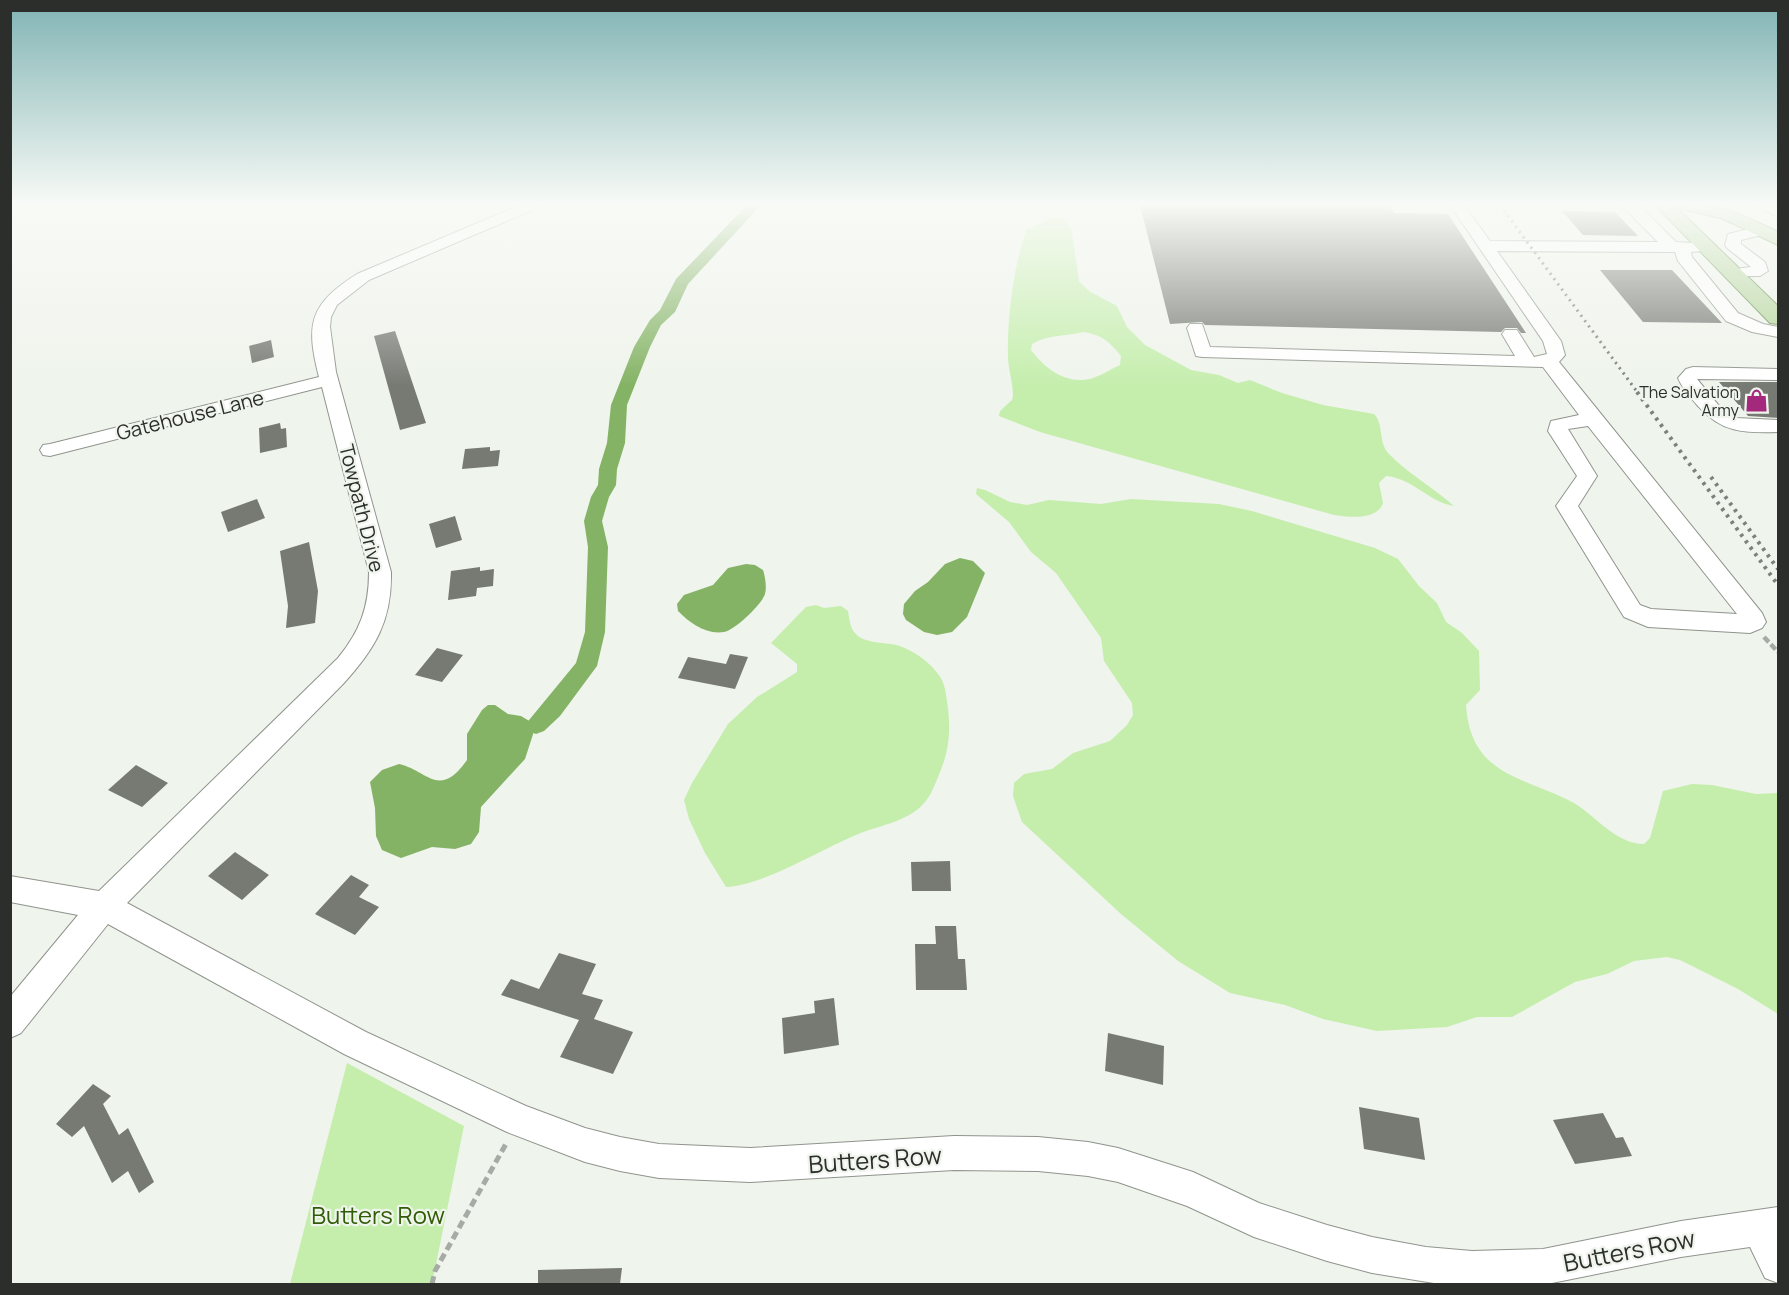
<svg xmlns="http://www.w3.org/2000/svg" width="1789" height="1295" font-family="Manrope,sans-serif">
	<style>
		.green { fill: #c5eead; fill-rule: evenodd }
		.water { fill: #84b365 }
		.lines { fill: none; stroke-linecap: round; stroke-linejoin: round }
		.canal { fill: #84b365; fill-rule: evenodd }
		.building { fill: #767a73 }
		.minor-casing { stroke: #8f948d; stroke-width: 2 }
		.major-casing { stroke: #638849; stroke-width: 2 }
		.path-far1 { stroke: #a7aba5; stroke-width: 4.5; stroke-dasharray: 7 3; stroke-linecap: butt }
		.path { stroke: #a7aba5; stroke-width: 5; stroke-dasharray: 8 4.5; stroke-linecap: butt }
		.minor { fill: #fff; fill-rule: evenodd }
		.major { fill: #b3d49b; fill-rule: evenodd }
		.rail-far1 { stroke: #7d807b; stroke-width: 3; stroke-dasharray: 2 4.5; stroke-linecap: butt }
		.rail { stroke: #7d807b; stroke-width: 4; stroke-dasharray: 3 5; stroke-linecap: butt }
		.labels { text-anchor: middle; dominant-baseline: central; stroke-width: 4.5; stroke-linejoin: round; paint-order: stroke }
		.far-poi-label { font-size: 16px; fill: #2c2e2b; stroke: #eff4ec; text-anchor: end }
		.street-label { font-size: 20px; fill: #2c2e2b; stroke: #eff4ec }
		.near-street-label { font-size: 24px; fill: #2c2e2b; stroke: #eff4ec }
		.near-park-label { font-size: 24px; fill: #315c07; stroke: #eff4ec }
	</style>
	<rect width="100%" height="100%" fill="#eff4ec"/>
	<path class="green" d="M1062 217 1068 222 1072 233 1079 281 1089 291 1117 306 1127 327 1145 345 1191 370 1219 375 1238 383 1250 380 1282 393 1323 405 1374 414C1384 424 1378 441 1388 453 1408 474 1433 487 1454 506 1429 502 1412 478 1386 476L1379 483 1383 503C1377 521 1348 517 1334 515L1040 432 999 416 1000 411 1012 400 1013 396C1013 383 1009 372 1008 359 1007 316 1013 271 1026 230L1051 218ZM1083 332C1101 334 1110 342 1121 356L1120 365C1111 369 1102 375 1093 378 1068 386 1045 369 1031 350L1032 344C1050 334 1063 337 1083 332Z
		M977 488 985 490 1010 502 1027 505 1049 500 1101 504 1131 499 1219 504 1252 511 1375 548 1398 559 1419 586 1437 603 1446 622 1462 633 1479 651 1480 690 1466 705C1471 777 1524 776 1574 803 1597 817 1616 844 1644 844L1650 838 1663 791 1692 784 1712 785 1756 794 1778 793V1014L1738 989 1680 960 1667 957 1634 961 1607 974 1575 982 1512 1017H1477L1447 1027 1377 1031 1323 1019 1285 1005 1230 993 1178 961 1121 914 1022 822 1013 796 1014 783 1024 774 1052 769 1073 753 1110 741 1127 725 1133 715 1132 703 1104 661 1101 638 1056 573 1031 552 1009 522 976 494Z
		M816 605 824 608 841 606 848 611C849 617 850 627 854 632 863 644 884 642 896 645 915 650 942 670 945 689 951 723 952 745 938 777 935 784 932 792 928 798 912 822 881 824 856 835 822 849 762 886 726 887L705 853 689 819 684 800 692 783 728 724 757 697 797 672V664L771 643 806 607Z
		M347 1063 464 1126 432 1284H290Z"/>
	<path class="water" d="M960 558 973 561 985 573 967 617 952 632 937 635 924 632 906 620 903 614 904 604 915 591 928 582 945 564Z
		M746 564 755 565 763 570C765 576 767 587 765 594 762 604 735 630 724 632 706 635 690 623 678 611L677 604 684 595 713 585 728 568Z
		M488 705H495L508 714 521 716 536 725 525 759 481 807 479 832 471 844 455 849 432 847 401 858 382 850 376 836 375 808 370 782 382 770 399 764C427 770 439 800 467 760V734L482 710Z"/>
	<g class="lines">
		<path class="canal" d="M747 205H761L688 284 675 312 661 325 650 347 627 405 625 443 617 469 616 485 609 497 602 521 608 547 605 632 597 666 560 716 544 731 536 734 528 731 525 725 576 663 585 632 588 547 584 521 591 497 598 485 599 469 607 443 611 405 634 347 650 320 660 310 676 279Z"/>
	</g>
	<path class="building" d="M1140 205H1389L1394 213 1448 214 1526 333H1521L1517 328H1505L1501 332 1205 325 1202 322 1170 324Z
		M1562 211 1615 212 1638 236 1583 235Z
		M1600 270H1672L1722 323 1643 322Z
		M395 331 426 423 400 430 374 336Z
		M271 340 274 357 252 363 249 346Z
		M1719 382H1779V418L1748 416Z
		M280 423 281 429 286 428 287 447 260 453 259 428Z
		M490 447V451L500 450 498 466 462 469 465 449Z
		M257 499 265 518 228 532 221 512Z
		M455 516 462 540 436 548 429 524Z
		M309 542 318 591 315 623 286 628 288 606 280 551Z
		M480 567V571L494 569 493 586 477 588 476 596 448 600 451 571Z
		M437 648 463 655 442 682 415 675Z
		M730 654 748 657 735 689 678 678 688 657 726 664Z
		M136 765 168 783 142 807 108 790Z
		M235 852 269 875 242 900 208 876Z
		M950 861 951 891H912L911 862Z
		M351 875 369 885 359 897 379 907 355 935 315 914Z
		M935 926H956L958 959H965L967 990H916L915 944H936Z
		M559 953 596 964 582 994 603 1000 594 1019 633 1032 613 1074 560 1057 579 1020 501 995 511 979 539 989Z
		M834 998 839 1045 784 1054 782 1018 815 1013 814 1001Z
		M1108 1033 1164 1046 1163 1085 1105 1071Z
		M93 1084 111 1096 103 1104 119 1135 128 1128 154 1182 139 1193 128 1171 112 1183 84 1126 72 1137 56 1124Z
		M1359 1107 1419 1118 1425 1160 1364 1149Z
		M1603 1113 1616 1138 1623 1137 1632 1156 1575 1164 1553 1120Z
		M622 1268 620 1284H538V1270Z"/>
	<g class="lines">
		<defs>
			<path id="minor" d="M520 205H540L537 208 369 280 337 305 331 317 330 327 336 372 391 572C392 621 375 649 343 684L127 903 366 1032 526 1106 585 1128 620 1137 659 1144 750 1148 954 1136 1038 1137 1088 1142 1118 1148 1193 1172 1259 1203 1327 1225 1372 1237 1426 1247 1472 1251 1543 1249 1681 1221 1778 1207V1283L1765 1278 1750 1247 1681 1257 1547 1284H1440L1372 1273 1327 1261 1254 1237 1187 1206 1118 1182 1088 1176 1038 1171 954 1170 750 1182 659 1178 620 1171 585 1162 507 1132 344 1054 108 924 21 1033 10 1038V997L78 915 10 902V876L99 891 338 658C360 631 369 607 369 572L322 387 50 456 43 455 40 450 43 445 50 444 319 377C305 323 310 304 357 274Z
				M1450 205H1464L1490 241 1658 242 1623 207 1625 205H1639L1676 242 1712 244 1714 247 1712 250 1691 252 1692 257 1738 313 1763 324 1778 327V337L1752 332 1726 321 1678 261 1675 252 1497 251 1561 341 1565 355 1559 362 1762 613 1766 622 1762 628 1750 633 1648 627 1624 617 1556 506 1577 476 1548 431 1551 421 1579 415 1543 367 1202 357 1196 356 1187 328 1190 324H1202L1210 347 1515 356 1502 334 1505 330H1517L1534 357 1547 354 1543 341ZM1588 426 1737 614 1651 609 1640 605 1578 506 1597 476 1568 429Z
				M1755 205H1774L1778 207V217Z
				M1761 226 1766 228 1769 231 1766 234 1741 240V244L1765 262 1768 271 1760 276H1727L1725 273 1727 270 1751 267 1727 248 1725 245 1728 234Z
				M1693 367 1778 369V380L1697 379 1720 407 1736 418 1778 420V432C1743 433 1722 433 1697 405 1690 397 1682 388 1678 378L1686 369Z"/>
			<path id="major" d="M1655 205H1674L1778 306V324L1770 323Z
				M1679 205C1719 202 1743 215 1778 232V245L1721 218 1681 209Z"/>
		</defs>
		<use href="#minor" class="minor-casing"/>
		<use href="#major" class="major-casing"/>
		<path class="path-far1" d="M1764 637 1778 652"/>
		<path class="path" d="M432 1284 435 1271 507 1142"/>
		<use href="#minor" class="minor"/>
		<use href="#major" class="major"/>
		<path class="rail-far1" d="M1500 205 1638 393"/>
		<path class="rail" d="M1637 392 1778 585
			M1711 477 1778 569"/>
	</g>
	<linearGradient id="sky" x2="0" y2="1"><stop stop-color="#80b4b4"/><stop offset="0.53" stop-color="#f8faf6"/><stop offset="1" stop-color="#f8faf6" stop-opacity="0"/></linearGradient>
	<rect width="1789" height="386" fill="url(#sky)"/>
	<defs>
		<symbol id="shop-bare" viewBox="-9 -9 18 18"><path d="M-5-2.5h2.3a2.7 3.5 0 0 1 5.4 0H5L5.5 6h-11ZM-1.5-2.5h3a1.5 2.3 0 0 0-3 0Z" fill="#a4287c" stroke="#eff4ec" stroke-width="2.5" paint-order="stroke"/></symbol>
	</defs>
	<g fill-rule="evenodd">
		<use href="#shop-bare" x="1740" y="384" width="33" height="33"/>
	</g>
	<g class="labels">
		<g class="far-poi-label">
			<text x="1739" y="392">The Salvation<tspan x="1739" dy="18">Army</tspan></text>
		</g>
		<g class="street-label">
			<text transform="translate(190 415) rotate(-14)">Gatehouse Lane</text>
			<text transform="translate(362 508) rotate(76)">Towpath Drive</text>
		</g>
		<g class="near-street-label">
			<text transform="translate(875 1159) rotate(-4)">Butters Row</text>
			<text transform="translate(1629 1250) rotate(-11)">Butters Row</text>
		</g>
		<g class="near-park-label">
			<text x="378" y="1214">Butters Row</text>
		</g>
	</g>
	<rect width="1789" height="1295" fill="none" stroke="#2c2e2b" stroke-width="24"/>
</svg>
